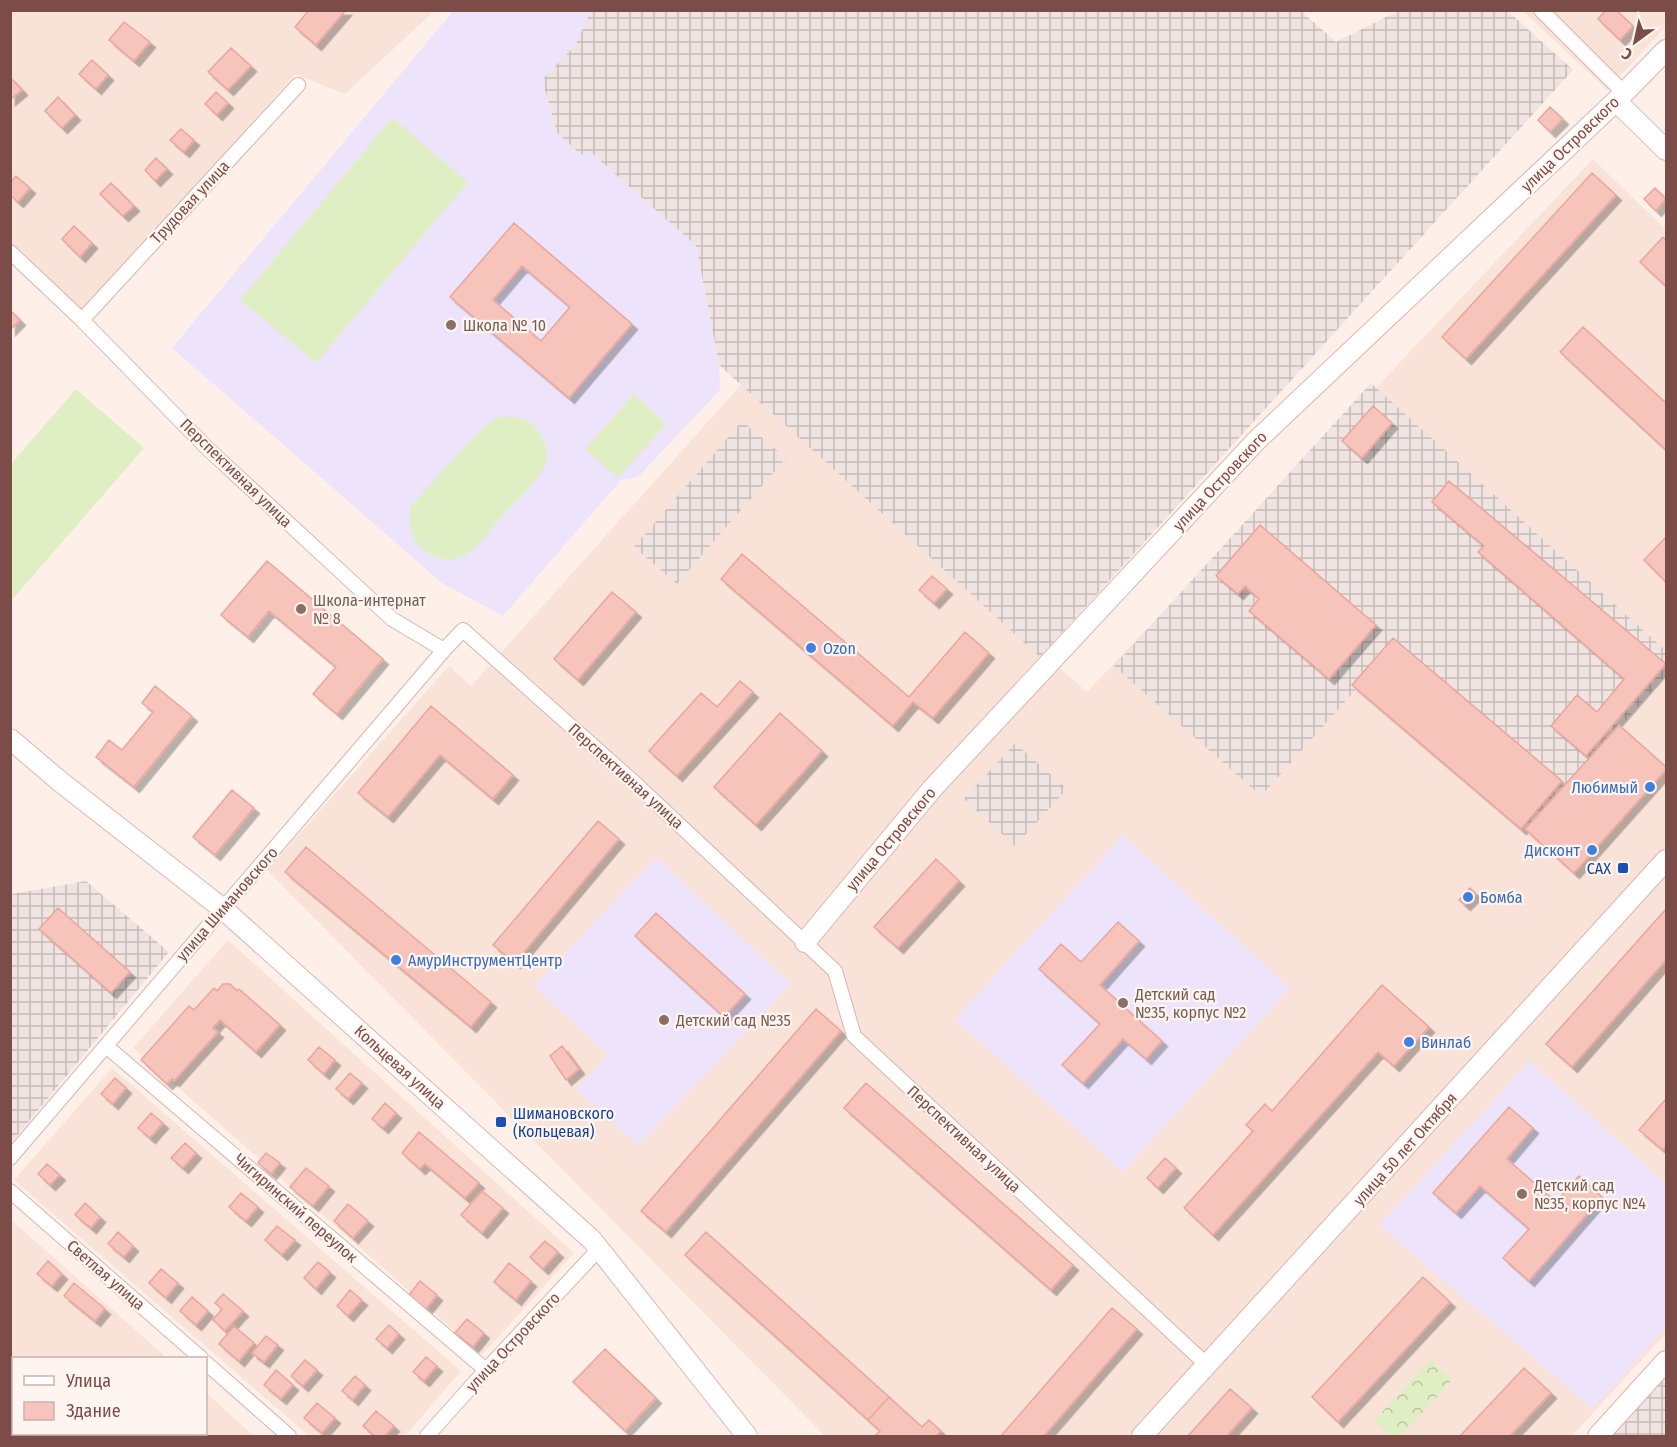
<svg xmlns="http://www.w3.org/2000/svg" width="1677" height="1447" font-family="'Fira Sans Condensed',sans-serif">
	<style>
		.residential { fill: #f9e2d8 }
		.industrial { fill: url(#industrial-grid) }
		.education { fill: #ede4fb }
		.grass { fill: #e0eec4 }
		.forest { fill: url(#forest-crowns) }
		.building { fill: #f7c4bc; stroke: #eba59b; stroke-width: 1.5; fill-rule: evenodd; filter: url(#shadow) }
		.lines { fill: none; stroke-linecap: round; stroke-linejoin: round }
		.street-casing { stroke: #d5b5ae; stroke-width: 16 }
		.secondary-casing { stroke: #dab6ae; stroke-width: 22 }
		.street { stroke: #fff; stroke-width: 14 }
		.secondary { stroke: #fff; stroke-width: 20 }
		.education-dot { fill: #8d6e63; stroke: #fff5f0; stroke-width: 2 }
		.shop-dot { fill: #3f7fe0; stroke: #fff5f0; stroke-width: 2 }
		.transit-dot { fill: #1a4fb4; stroke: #fff5f0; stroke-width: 2 }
		.labels { text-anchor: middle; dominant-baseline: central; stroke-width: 4.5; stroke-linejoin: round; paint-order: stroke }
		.street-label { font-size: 16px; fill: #7c4d48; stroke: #fff5f0 }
		.education-label { font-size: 16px; fill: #785e54; stroke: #fff5f0; text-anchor: start }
		.shop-label { font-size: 16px; fill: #366cbe; stroke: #fff5f0; text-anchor: start }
		.transit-label { font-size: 16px; fill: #164399; stroke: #fff5f0; text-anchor: end }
	</style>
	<defs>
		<pattern id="industrial-grid" width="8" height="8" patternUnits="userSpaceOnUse" patternTransform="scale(1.5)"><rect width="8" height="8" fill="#efe4e1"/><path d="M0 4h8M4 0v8" fill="none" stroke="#c7bbb8"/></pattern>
		<pattern id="forest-crowns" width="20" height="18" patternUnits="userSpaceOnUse" patternTransform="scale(1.5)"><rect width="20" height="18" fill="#e0eec4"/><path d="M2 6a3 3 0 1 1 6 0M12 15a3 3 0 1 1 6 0" fill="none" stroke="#bbc3a1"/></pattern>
		<filter id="shadow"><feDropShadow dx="5.5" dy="5.5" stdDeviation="0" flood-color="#0004"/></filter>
	</defs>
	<rect width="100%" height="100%" fill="#fef0e8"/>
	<path class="residential" d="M10 11H434L345 94 295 74 83 315 11 249Z
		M1523 11H1666V26L1607 90Z
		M1593 159 1666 230V1333L1572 1436H825L267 870 449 666 471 686 741 385 719 365 1087 692Z
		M228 940 574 1253 482 1355 133 1048Z
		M112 1068 461 1371 405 1436H309L14 1180Z
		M10 1219 167 1358H14V1434H206V1393L254 1436H11Z"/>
	<path class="industrial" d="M589 10H1300L1336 42 1398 11H1508L1573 70 1040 657 719 365 696 246 589 151 581 155 557 133 542 80 576 44 589 13Z
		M1371 383 1666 651V675L1525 833 1359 686 1261 796 1114 666Z
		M742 421 786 458 677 584 634 547Z
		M1015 743 1067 789 1015 846 964 799Z
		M86 881 169 952 11 1143V894Z
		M1666 1359V1436H1595Z"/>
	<path class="education" d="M453 11H589L590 13 576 44 542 80 557 133 581 155 589 151 696 246 719 365 720 390 638 477 621 480 503 616 442 583 172 348Z
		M1123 835 1290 988 1123 1172 955 1019Z
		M656 857 791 984 638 1146 576 1089 608 1055 534 986Z
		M1530 1061 1666 1184V1327L1593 1409 1379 1225Z"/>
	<path class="grass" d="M392 118 468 182 316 363 240 300Z
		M76 389 144 448 11 601V464Z
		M634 394 666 424 618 478 585 449Z
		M498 417C505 418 515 416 521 418 537 422 551 447 546 462 541 479 518 499 506 512 493 525 481 545 465 555 445 567 416 552 411 530 409 523 410 514 410 507L482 428Z"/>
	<path class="forest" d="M1430 1360 1452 1380 1401 1436H1391L1374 1421Z"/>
	<path class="building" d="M309 10H346L316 45 295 27Z
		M1606 10H1616L1633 26 1620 40 1598 19Z
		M124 22 150 42 134 61 109 40Z
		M231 48 251 66 228 90 208 72Z
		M92 60 108 75 96 89 79 74Z
		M10 77 22 90 10 100Z
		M216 92 228 103 217 115 205 104Z
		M58 97 75 115 62 128 45 111Z
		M1550 107 1563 119 1550 132 1538 120Z
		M181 129 194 140 184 152 170 140Z
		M156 158 167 169 155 181 145 170Z
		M1592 173 1616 195 1466 359 1442 337Z
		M16 176 30 188 18 202 10 195V183Z
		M111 183 134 206 123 216 100 194Z
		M1655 188 1666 199 1656 211 1644 199Z
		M514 223 632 324 569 398 450 297ZM522 266 570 307 541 341 493 300Z
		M74 226 92 243 80 257 62 239Z
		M1663 237 1666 240V286L1640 262Z
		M10 310 20 320 10 330Z
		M1583 327 1666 403V450L1560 352Z
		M1373 406 1392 423 1362 458 1342 441Z
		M1449 481 1666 664 1586 756 1551 726 1577 695 1597 712 1624 679 1478 552 1484 546 1432 502Z
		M1260 525 1376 625 1329 679 1249 611 1259 599 1245 586 1238 594 1216 576Z
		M1666 537V582L1644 560Z
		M742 554 909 697 965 632 989 653 933 718 913 702 893 726 721 579Z
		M267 561 383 659 337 714 313 694 336 667 269 611 248 637 221 615Z
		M932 576 947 589 934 603 919 590Z
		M612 592 636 612 578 680 554 659Z
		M1393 638 1562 781 1521 829 1352 685Z
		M740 681 753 692 677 776 649 751 701 693 717 707Z
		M155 686 192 716 134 787 96 757 109 740 122 750 153 712 142 703Z
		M431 706 513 775 493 799 440 755 388 817 358 793Z
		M780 713 822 751 756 825 714 787Z
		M1619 725 1666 767V770L1574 873 1525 829Z
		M232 790 254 808 215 855 193 837Z
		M598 821 619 839 515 963 493 945Z
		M306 847 491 1002 471 1027 285 872Z
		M936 859 959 881 898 948 874 927Z
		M1470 888 1476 894 1465 905 1459 900Z
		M58 908 130 972 111 993 39 929Z
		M1666 909V960L1572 1067 1546 1044Z
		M656 913 745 994 724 1017 635 936Z
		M1118 922 1139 941 1100 985 1162 1041 1146 1059 1123 1039 1083 1083 1062 1065 1100 1024 1039 969 1061 944 1081 962Z
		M223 984H230L237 991 239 989 280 1025 256 1052 220 1020 213 1028 218 1032 174 1081 172 1079 167 1084 141 1060 189 1006 194 1010 214 988 217 991Z
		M1382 985 1429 1027 1394 1066 1378 1052 1213 1235 1184 1208 1253 1131 1246 1125 1265 1104 1272 1111Z
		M816 1009 841 1031 666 1232 641 1211Z
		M562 1046 579 1069 566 1080 550 1056Z
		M319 1047 335 1060 324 1074 308 1060Z
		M350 1073 362 1083 348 1099 336 1089Z
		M115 1078 126 1088 113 1104 101 1094Z
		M866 1083 1073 1265 1051 1290 844 1108Z
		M1666 1099V1146L1663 1150 1639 1130Z
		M385 1103 396 1113 383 1128 372 1119Z
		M1509 1107 1533 1128 1507 1159 1556 1202 1579 1176 1602 1197 1529 1281 1503 1258 1529 1229 1480 1186 1456 1213 1433 1193Z
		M151 1113 163 1123 150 1138 138 1128Z
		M419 1132 479 1183 465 1198 425 1164 420 1169 402 1153Z
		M185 1143 196 1153 183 1168 171 1158Z
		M266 1153 280 1163 271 1174 258 1163Z
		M1165 1158 1176 1168 1158 1188 1147 1178Z
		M47 1164 60 1175 50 1185 38 1174Z
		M306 1168 329 1186 313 1206 290 1187Z
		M482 1191 503 1208 482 1233 461 1215Z
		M241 1193 258 1207 246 1221 229 1207Z
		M85 1203 100 1217 91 1228 75 1215Z
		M348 1204 368 1221 353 1238 334 1221Z
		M277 1226 295 1240 282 1255 265 1240Z
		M118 1232 133 1246 124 1257 108 1244Z
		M706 1232 889 1397 868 1420 685 1255Z
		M545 1241 558 1252 543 1269 530 1257Z
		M48 1261 62 1274 52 1286 37 1274Z
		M318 1262 330 1272 316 1289 304 1278Z
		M509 1263 531 1281 516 1300 494 1282Z
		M161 1269 178 1283 166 1298 149 1283Z
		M1423 1277 1450 1302 1338 1422 1312 1397Z
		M420 1281 437 1295 426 1309 409 1295Z
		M74 1283 105 1309 95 1321 64 1296Z
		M350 1290 362 1300 348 1316 337 1306Z
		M223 1294 243 1311 225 1331 213 1320 222 1309 215 1303Z
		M192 1297 208 1311 196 1325 180 1311Z
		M1112 1308 1137 1329 1044 1436H1001Z
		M467 1319 484 1333 473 1347 455 1333Z
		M389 1325 399 1334 387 1348 376 1339Z
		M234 1326 254 1343 239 1361 219 1344Z
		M266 1336 278 1345 264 1362 252 1353Z
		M605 1349 656 1398 625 1431 573 1382Z
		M426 1357 437 1366 424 1381 413 1372Z
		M305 1360 317 1370 303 1386 291 1376Z
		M1524 1368 1551 1393 1510 1436H1460Z
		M276 1370 293 1385 281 1399 264 1385Z
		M355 1376 365 1385 353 1400 342 1391Z
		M1230 1389 1252 1408 1227 1436H1188Z
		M889 1397 922 1427 929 1420 941 1431 936 1436H875L880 1431 868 1420Z
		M317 1403 335 1418 322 1433 304 1418Z
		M376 1411 394 1426 385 1436H375L363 1426Z"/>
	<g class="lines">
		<defs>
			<path id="street" d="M1541 10 1624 93
				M10 252 82 320 207 448 392 619 444 650 463 630 638 786 835 971 854 1036 1208 1366
				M82 320 298 85
				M106 1046 486 1370
				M10 1158 444 650
				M10 1191 201 1358
				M206 1363 289 1436
				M427 1436 486 1370 599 1249"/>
			<path id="secondary" d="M1616 101 1666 150
				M10 739 62 783 223 909 592 1240 747 1436
				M805 942 932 789 1256 441 1616 101 1666 50
				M1142 1436 1666 860
				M1598 1436 1666 1361"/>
		</defs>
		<use href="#street" class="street-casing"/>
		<use href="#secondary" class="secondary-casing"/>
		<use href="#street" class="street"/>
		<use href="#secondary" class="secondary"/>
	</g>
	<g class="education-dot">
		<circle cx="451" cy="325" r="6"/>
		<circle cx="301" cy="609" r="6"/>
		<circle cx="1123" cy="1003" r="6"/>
		<circle cx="664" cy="1020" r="6"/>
		<circle cx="1522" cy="1194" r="6"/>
	</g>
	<g class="shop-dot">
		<circle cx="811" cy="648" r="6"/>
		<circle cx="1650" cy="787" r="6"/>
		<circle cx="1592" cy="850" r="6"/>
		<circle cx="1468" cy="897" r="6"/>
		<circle cx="396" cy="960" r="6"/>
		<circle cx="1409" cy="1042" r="6"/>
	</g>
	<g class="transit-dot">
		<rect x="1617" y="862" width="12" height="12" rx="3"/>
		<rect x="495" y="1116" width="12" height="12" rx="3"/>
	</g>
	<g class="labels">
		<g class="street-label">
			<text transform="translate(1570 144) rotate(-44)">улица Островского</text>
			<text transform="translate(190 202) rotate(-47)">Трудовая улица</text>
			<text transform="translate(236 473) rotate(44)">Перспективная улица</text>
			<text transform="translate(1220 481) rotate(-47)">улица Островского</text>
			<text transform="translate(626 776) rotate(42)">Перспективная улица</text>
			<text transform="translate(891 839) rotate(-50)">улица Островского</text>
			<text transform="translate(227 904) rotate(-49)">улица Шимановского</text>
			<text transform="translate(400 1067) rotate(42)">Кольцевая улица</text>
			<text transform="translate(964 1139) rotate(43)">Перспективная улица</text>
			<text transform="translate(1405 1149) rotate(-48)">улица 50 лет Октября</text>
			<text transform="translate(296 1208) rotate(41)">Чигиринский переулок</text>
			<text transform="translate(106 1275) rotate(41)">Светлая улица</text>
			<text transform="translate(513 1342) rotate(-47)">улица Островского</text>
		</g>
		<g class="education-label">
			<text x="463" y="325">Школа № 10</text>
			<text x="313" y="600">Школа-интернат<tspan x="313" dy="18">№ 8</tspan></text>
			<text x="1135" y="994">Детский сад<tspan x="1135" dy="18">№35, корпус №2</tspan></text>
			<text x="676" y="1020">Детский сад №35</text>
			<text x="1534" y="1185">Детский сад<tspan x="1534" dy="18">№35, корпус №4</tspan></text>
		</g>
		<g class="shop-label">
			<text x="823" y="648">Ozon</text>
			<text x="1638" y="787" text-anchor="end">Любимый</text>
			<text x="1580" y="850" text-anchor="end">Дисконт</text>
			<text x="1480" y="897">Бомба</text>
			<text x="408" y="960">АмурИнструментЦентр</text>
			<text x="1421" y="1042">Винлаб</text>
		</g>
		<g class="transit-label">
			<text x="1611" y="868">САХ</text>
			<text x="513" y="1113" text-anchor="start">Шимановского<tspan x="513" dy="18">(Кольцевая)</tspan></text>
		</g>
	</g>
	<rect width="1677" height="1447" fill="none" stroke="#7c4d48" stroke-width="24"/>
	<rect x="12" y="1357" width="195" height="78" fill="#fff5f0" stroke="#cbb2ad" stroke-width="1.5"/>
	<rect x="24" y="1376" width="30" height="9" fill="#ffffff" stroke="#cbb2ad" stroke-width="1.5"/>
	<text x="66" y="1387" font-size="18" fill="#7c4d48">Улица</text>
	<rect x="24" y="1402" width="30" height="18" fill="#f7c4bc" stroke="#cbb2ad" stroke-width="1.5"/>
	<text x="66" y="1417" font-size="18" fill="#7c4d48">Здание</text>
	<g transform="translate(1635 42) rotate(213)" stroke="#fff5f0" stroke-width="4.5" paint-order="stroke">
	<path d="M0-4.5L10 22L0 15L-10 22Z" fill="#7c4d48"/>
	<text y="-9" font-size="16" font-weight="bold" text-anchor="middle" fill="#7c4d48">С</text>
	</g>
</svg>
